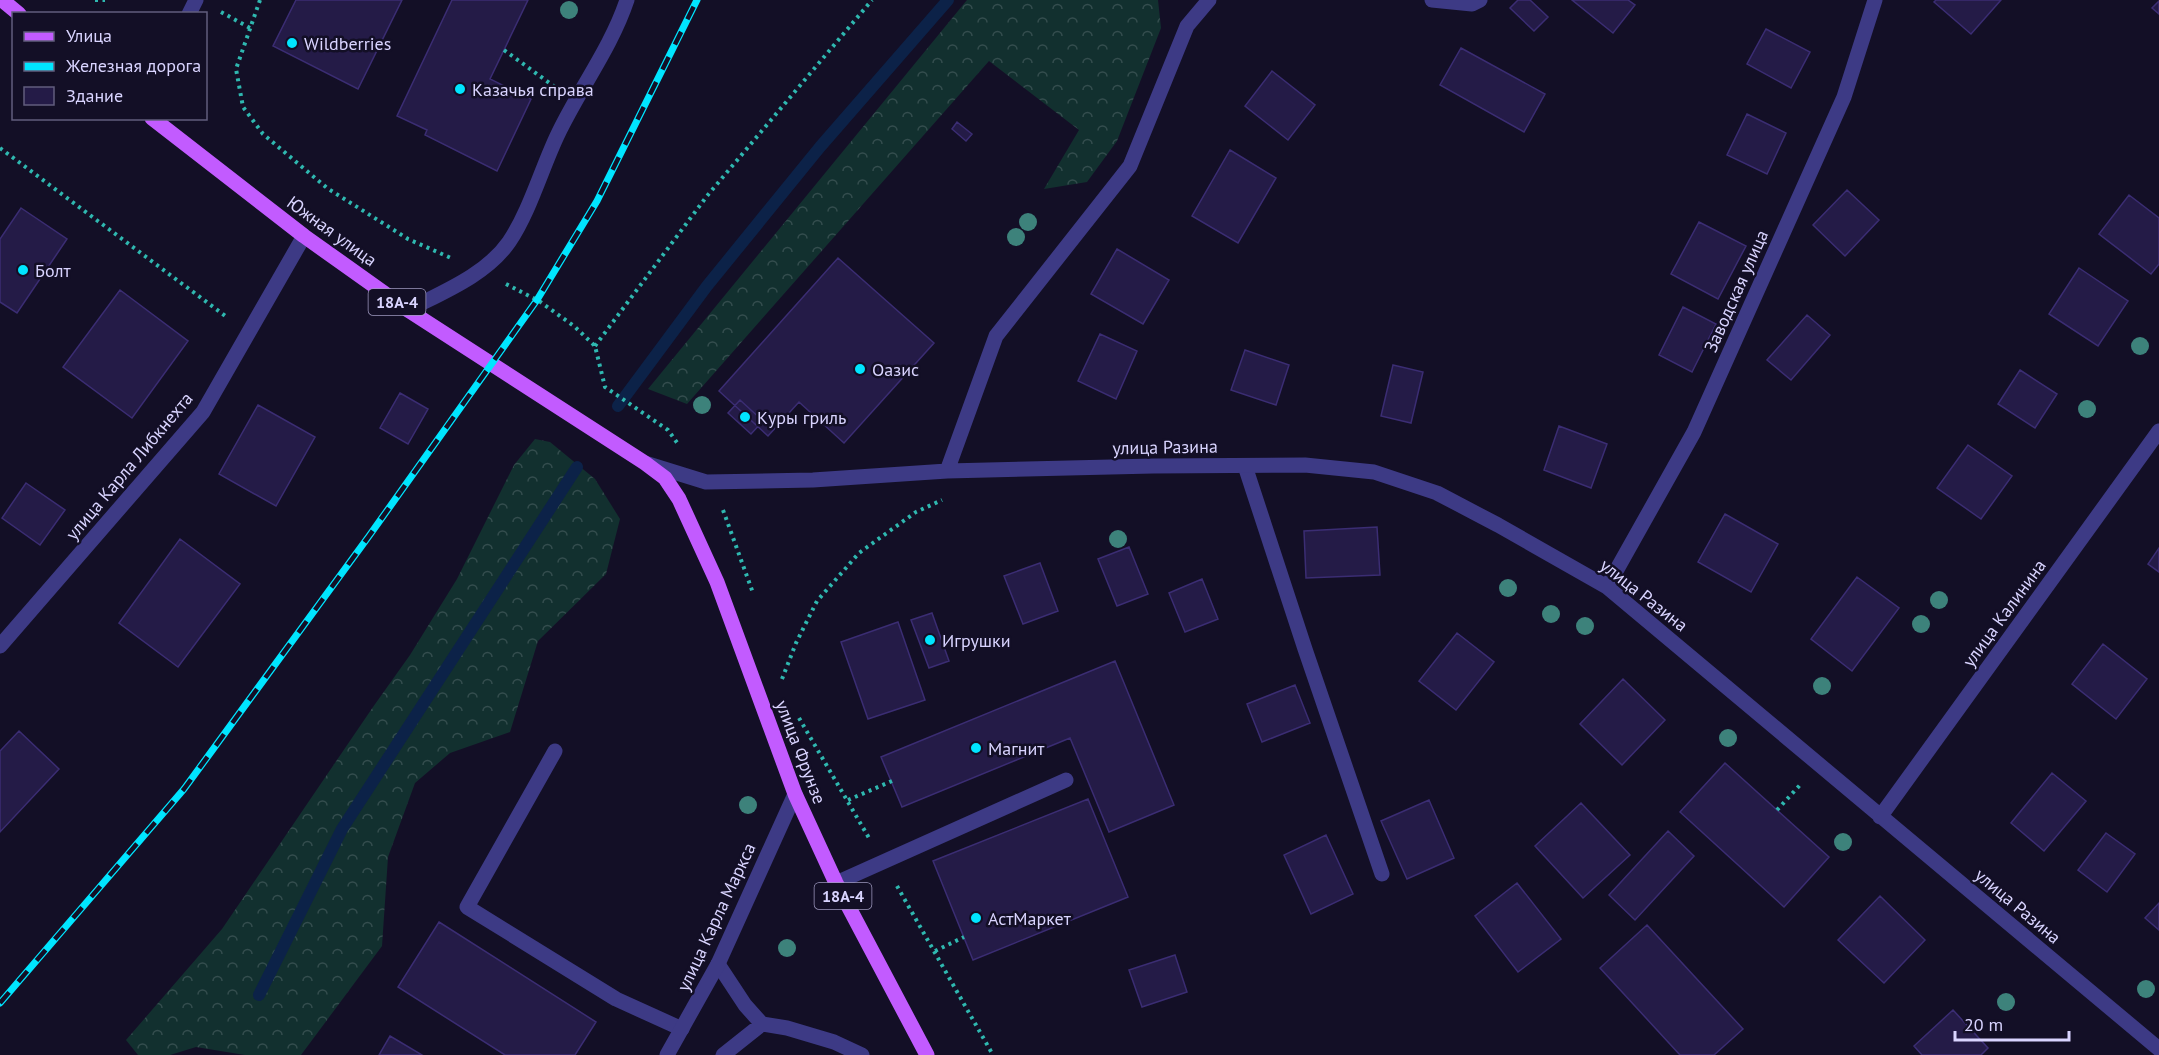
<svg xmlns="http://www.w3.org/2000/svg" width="2159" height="1055" font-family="'PT Sans',sans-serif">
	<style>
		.forest { fill: url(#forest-crowns) }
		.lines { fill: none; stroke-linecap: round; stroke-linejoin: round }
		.stream { stroke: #0c2248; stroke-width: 12 }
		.building { fill: #241b47; stroke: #3b2d73; stroke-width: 1.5 }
		.path { stroke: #2fb8b0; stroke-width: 4; stroke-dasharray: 3 4.5; stroke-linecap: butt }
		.service { stroke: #3d3a85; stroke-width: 15 }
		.minor { stroke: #3d3a85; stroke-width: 15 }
		.tertiary { stroke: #3d3a85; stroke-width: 15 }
		.primary { stroke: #c25bff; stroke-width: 15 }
		.rail-casing { stroke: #00e5ff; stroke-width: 7 }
		.rail { stroke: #130f26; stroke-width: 4.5; stroke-dasharray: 14; stroke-linecap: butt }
		.tree { fill: #3d827b }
		.poi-dot { fill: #00e5ff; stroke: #130f26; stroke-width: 2 }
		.labels { text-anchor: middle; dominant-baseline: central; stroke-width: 5; stroke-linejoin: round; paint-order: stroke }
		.shield { fill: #130f26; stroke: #9e99be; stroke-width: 1.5 }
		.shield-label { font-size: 16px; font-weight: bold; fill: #d9d4ff }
		.poi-label { font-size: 18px; fill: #d9d4ff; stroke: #130f26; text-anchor: start }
		.street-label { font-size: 18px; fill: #d9d4ff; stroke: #130f26 }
	</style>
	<defs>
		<pattern id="forest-crowns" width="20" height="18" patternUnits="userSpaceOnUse" patternTransform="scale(1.5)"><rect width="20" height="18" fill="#12302f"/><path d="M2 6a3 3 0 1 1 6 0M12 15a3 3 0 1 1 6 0" fill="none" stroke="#344d4e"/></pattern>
	</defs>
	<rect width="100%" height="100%" fill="#130f26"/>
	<path class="forest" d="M967 0H1158L1161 28 1117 141 1087 182 1044 189 1079 130 989 61 687 404 648 389Z
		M535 439 550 442 595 479 620 519 606 574 538 641 510 732 450 753 415 783 388 857 382 946 301 1055H245L196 1047 170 1055H138L126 1040 222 929 373 707 410 655 457 579 514 465Z"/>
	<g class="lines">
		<path class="stream" d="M618 406 707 286 820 147 948 0
			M259 995 342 829 577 467"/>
	</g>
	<path class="building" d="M296 0H402L358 89 273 46Z
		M452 0H528L490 79 531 99 497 171 425 135 427 130 397 116Z
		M1518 0H1530L1548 17 1534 31 1510 8Z
		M1572 0H1628L1635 5 1613 33Z
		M1936 0H2001L1971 34 1934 2Z
		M2159 1V14L2152 8Z
		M1766 29 1810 52 1791 88 1747 64Z
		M1461 48 1545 94 1524 132 1440 85Z
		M1272 71 1315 105 1288 140 1245 106Z
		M1747 114 1786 133 1767 174 1727 155Z
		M957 122 972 134 966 141 952 129Z
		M1230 150 1276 178 1238 243 1192 216Z
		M1847 190 1879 220 1845 256 1813 225Z
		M2129 195 2159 218V264L2151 274 2099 234Z
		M21 208 67 239 17 313 0 302V239Z
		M1699 222 1746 246 1718 299 1671 274Z
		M1117 249 1169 280 1143 324 1091 294Z
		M838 258 934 343 844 443 799 402 768 436 719 391Z
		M2079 268 2128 301 2098 346 2049 314Z
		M120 290 188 341 132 418 63 367Z
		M1683 307 1716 324 1692 372 1659 355Z
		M1807 315 1830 335 1791 380 1767 360Z
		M1100 334 1137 351 1116 399 1078 381Z
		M1245 350 1289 365 1276 405 1231 390Z
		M1393 365 1423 372 1411 423 1381 416Z
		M2020 370 2057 394 2035 428 1998 404Z
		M400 393 428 409 408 444 380 428Z
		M740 400 763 421 751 434 728 413Z
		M258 405 315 437 276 506 219 474Z
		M1559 426 1607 444 1591 488 1544 470Z
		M1968 445 2012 476 1981 519 1937 488Z
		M26 483 65 510 40 545 2 518Z
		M1725 514 1778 544 1751 592 1698 562Z
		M1377 527 1380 575 1306 578 1304 531Z
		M180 539 240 584 178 667 119 623Z
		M1129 547 1148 594 1117 606 1098 559Z
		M2159 548V572L2148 564Z
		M1040 563 1058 611 1023 624 1004 576Z
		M1857 577 1899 608 1852 671 1811 639Z
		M1202 579 1218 619 1185 632 1169 593Z
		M932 613 949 661 929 668 911 620Z
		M898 622 925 700 868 719 841 642Z
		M1457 633 1494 662 1456 710 1419 681Z
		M2103 644 2147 679 2116 719 2072 684Z
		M1115 661 1174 805 1109 832 1070 738 902 807 881 757Z
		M1623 679 1665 720 1622 765 1580 724Z
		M1295 685 1310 723 1262 742 1247 704Z
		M19 731 59 769 0 832V751Z
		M1725 763 1829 857 1784 907 1680 812Z
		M2052 773 2086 801 2044 851 2011 823Z
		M1088 799 1128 897 973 960 933 861Z
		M1429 800 1454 858 1407 879 1381 821Z
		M1581 803 1630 855 1583 898 1535 846Z
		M1668 831 1694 856 1635 920 1609 895Z
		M2106 833 2135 854 2107 892 2078 870Z
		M1326 835 1353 894 1311 914 1284 855Z
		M1517 883 1561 939 1518 972 1475 916Z
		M1880 896 1925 940 1884 983 1838 940Z
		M2159 903V930L2145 918Z
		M439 922 596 1022 575 1055H505L398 987Z
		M1647 925 1743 1029 1714 1055H1680L1600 968Z
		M1175 955 1187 992 1142 1007 1129 970Z
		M1953 1010 1988 1048 1981 1055H1922L1914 1046Z
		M390 1036 422 1055H379Z"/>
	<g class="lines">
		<path class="path" d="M95 0H105
			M260 0 236 69 243 107 263 134 327 188 408 239 451 258
			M221 12 250 28
			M504 50 555 87
			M0 148 228 318
			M506 284 539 301 574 326 595 346 605 387 668 430 678 444
			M595 346 707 196 872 0
			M723 510 753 593
			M782 679 796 643 817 601 859 553 916 512 942 500
			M799 718 869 838
			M848 800 892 781
			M1777 810 1801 784
			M897 886 993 1055
			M935 951 964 937"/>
		<path class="service" d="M408 310C443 292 486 275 509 242 530 211 542 167 558 134 580 88 611 48 627 0
			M1245 466 1305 649 1382 874
			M555 751 467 907 616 999 682 1029
			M836 883 1066 780
			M718 964 745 1005 762 1024 787 1028 834 1042 862 1055
			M723 1055 762 1024"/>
		<path class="minor" d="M1432 0 1472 4 1480 0
			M648 464 706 482 813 480 947 471 1153 466 1305 465 1374 472 1437 493 1498 525 1607 587 2159 1049
			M947 471 996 336 1130 166 1187 26 1209 0
			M1607 587 1694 432 1844 97 1875 0
			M0 646 203 412 304 236
			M1880 817 2159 431
			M667 1055 718 964 795 794"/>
		<path class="tertiary" d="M189 14 196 0"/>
		<path class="primary" d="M2 0 19 14
			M152 118 304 236 408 310 645 463 665 478 679 499 717 582 795 794 836 883 927 1055"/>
		<defs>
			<path id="rail" d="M0 1003 184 789 369 536 537 300 597 201 697 0"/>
		</defs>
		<use href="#rail" class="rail-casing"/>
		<use href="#rail" class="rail"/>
	</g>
	<g class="tree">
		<circle cx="569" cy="10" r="9"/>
		<circle cx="1028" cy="222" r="9"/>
		<circle cx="1016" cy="237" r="9"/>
		<circle cx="2140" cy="346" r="9"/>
		<circle cx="702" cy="405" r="9"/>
		<circle cx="2087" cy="409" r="9"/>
		<circle cx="1118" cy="539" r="9"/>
		<circle cx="1508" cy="588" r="9"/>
		<circle cx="1939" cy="600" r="9"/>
		<circle cx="1551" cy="614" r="9"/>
		<circle cx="1921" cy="624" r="9"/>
		<circle cx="1585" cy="626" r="9"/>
		<circle cx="1822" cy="686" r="9"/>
		<circle cx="1728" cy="738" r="9"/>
		<circle cx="748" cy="805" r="9"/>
		<circle cx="1843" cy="842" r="9"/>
		<circle cx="787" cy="948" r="9"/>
		<circle cx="2146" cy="989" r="9"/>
		<circle cx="2006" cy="1002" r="9"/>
	</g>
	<g class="poi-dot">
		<circle cx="292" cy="43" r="6"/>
		<circle cx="460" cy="89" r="6"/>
		<circle cx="23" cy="270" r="6"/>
		<circle cx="860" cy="369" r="6"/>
		<circle cx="745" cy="417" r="6"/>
		<circle cx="930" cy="640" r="6"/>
		<circle cx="976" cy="748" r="6"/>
		<circle cx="976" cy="918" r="6"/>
	</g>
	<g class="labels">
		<g class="shield">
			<rect x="368.5" y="289" width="57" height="26" rx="4.5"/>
			<rect x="814.5" y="883" width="57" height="26" rx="4.5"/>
		</g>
		<g class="shield-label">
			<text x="397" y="302">18А-4</text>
			<text x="843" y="896">18А-4</text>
		</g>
		<g class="poi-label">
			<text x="304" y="43">Wildberries</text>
			<text x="472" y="89">Казачья справа</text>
			<text x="35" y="270">Болт</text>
			<text x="872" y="369">Оазис</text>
			<text x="757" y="417">Куры гриль</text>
			<text x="942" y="640">Игрушки</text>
			<text x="988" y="748">Магнит</text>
			<text x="988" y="918">АстМаркет</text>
		</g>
		<g class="street-label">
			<text transform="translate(332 231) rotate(36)">Южная улица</text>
			<text transform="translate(1736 291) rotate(-66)">Заводская улица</text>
			<text transform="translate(1165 447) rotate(-1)">улица Разина</text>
			<text transform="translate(129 466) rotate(-50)">улица Карла Либкнехта</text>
			<text transform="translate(1644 595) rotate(38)">улица Разина</text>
			<text transform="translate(2004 613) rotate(-54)">улица Калинина</text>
			<text transform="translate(801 752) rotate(69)">улица Фрунзе</text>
			<text transform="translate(2018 906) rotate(40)">улица Разина</text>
			<text transform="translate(716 917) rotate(-65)">улица Карла Маркса</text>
		</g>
	</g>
	<rect x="12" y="12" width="195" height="108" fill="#130f26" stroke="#625e7d" stroke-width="1.5"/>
	<rect x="24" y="32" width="30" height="9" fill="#c25bff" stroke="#625e7d" stroke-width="1.5"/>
	<text x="66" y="42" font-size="18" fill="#d9d4ff">Улица</text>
	<rect x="24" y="62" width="30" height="9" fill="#00e5ff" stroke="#625e7d" stroke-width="1.5"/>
	<text x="66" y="72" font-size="18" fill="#d9d4ff">Железная дорога</text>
	<rect x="24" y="87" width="30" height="18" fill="#241b47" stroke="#625e7d" stroke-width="1.5"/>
	<text x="66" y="102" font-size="18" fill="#d9d4ff">Здание</text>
	<path d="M1955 1031v9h114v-9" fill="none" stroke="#d9d4ff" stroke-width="3"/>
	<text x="1964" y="1031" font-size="18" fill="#d9d4ff" stroke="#130f26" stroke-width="4.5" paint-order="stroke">20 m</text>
</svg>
